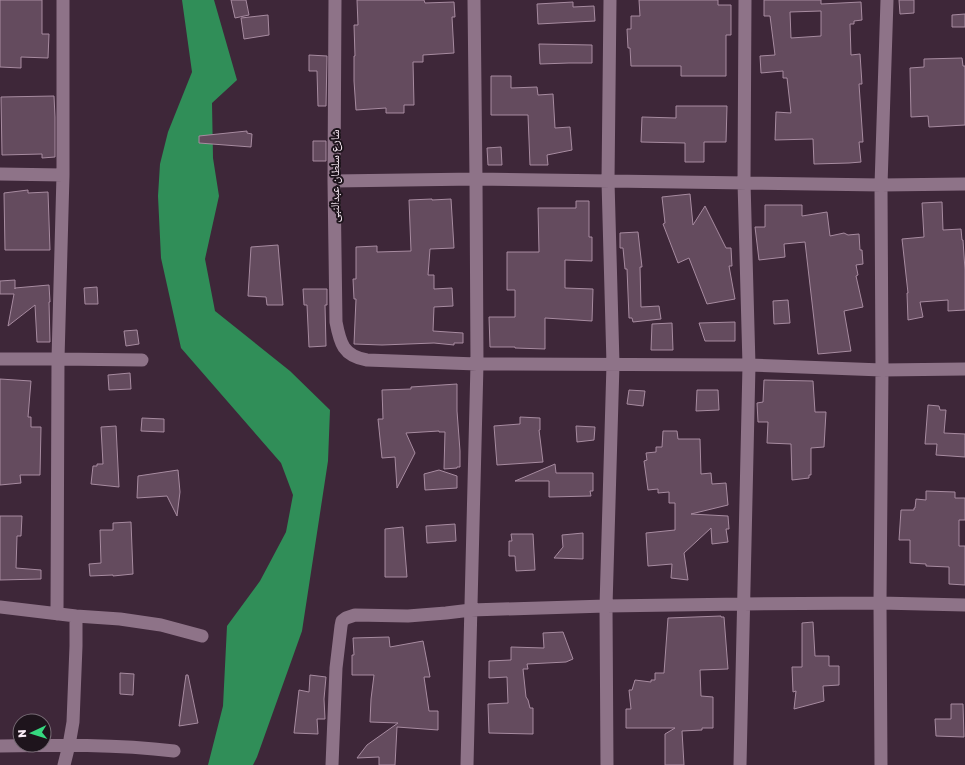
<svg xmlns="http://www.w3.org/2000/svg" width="965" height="765" font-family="'Golos Text','Noto Naskh Arabic',sans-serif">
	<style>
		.water { fill: #308e58 }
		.building { fill: #644b5e; stroke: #a78ba0; fill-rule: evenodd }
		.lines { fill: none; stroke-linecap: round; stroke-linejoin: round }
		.street { stroke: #8e7388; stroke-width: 13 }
		.labels { text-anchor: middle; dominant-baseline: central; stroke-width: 4; stroke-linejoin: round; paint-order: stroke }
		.street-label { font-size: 12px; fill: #fbecf7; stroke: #1e141c }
	</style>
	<rect width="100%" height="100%" fill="#3e2739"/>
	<path class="water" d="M182 0H214L237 80 212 103 213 158 219 196 205 259 215 311 290 371 330 410 328 461 302 631 257 757 253 765H208L223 706 227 626 260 581 286 532 293 495 281 463 181 348 161 258 158 196 160 164 168 132 192 72Z"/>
	<path class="building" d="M0 0H42V34H49L48 58 21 57V68L0 67Z
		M231 0H246L249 15 235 18Z
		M357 0H424L425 3 454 2 455 17H452L454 53 423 55V62H413L414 105H404V113H386V108L356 110 354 81V56H355L354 25H358Z
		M639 0H718V5H731V35H726V76H681V66H631L630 48H628L627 29H631V16H640Z
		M764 0H821V4L861 2 862 20 854 21V24H850L851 55 860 54 862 84H859L863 142H859L861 162 849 163 814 164 813 139 775 140 776 112 791 113 787 78H783V71L761 73 760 56 775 55 770 16H764ZM821 11V36L791 38 790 12Z
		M899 0H914V13L900 14Z
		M573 2V7L594 6 595 21 538 24 537 4Z
		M965 14V27H952V15Z
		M268 15 269 35 244 39 241 18Z
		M539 44 592 45V63H569L540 64Z
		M309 55 327 56 326 106H318L317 71H309Z
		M962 58 963 66H965V125L929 127 928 116 911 117 910 68 924 67V59Z
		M491 76H511V88L537 87 538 95 553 94 555 128 570 127 572 150 547 155 548 165H530L528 115H491Z
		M54 96 55 117V157L42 158V154L2 155 1 97Z
		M676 106H727L726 142H704V162H685V143L641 142 642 117 676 118Z
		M247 131V133L252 134 251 147 199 143V136Z
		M313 141H326V161H313Z
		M501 147 502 165H488L487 148Z
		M28 190V193L48 192 50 250H5L4 193Z
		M690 194 693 225 705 206 726 248H731L732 266H729L735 299 707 304 689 258 678 263 663 224 665 223 662 197Z
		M432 199V200L451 199 454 248 430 249 428 275H434V289L452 288 453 306 434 307 433 331 463 333V343H454V345L434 343 382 345 354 344 356 299H354L353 279H356V247L377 246V252L411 251 409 200Z
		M576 201H589V237H592V261L565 260V288L593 289 592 321 545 318V349L515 348V347H490L489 317H515V290H507V252H539L538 208H576Z
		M942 202 943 230 961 229 962 240H963L965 270V310L948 311V300L920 302 923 317 908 320 907 293H908L902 239 924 237 922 203Z
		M765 205H802V216L827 212 830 236 844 233 848 235 859 234 860 250H862L863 264 856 265 858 275 856 276 863 307 844 311 851 351 818 354 805 242 784 244 785 257 759 260 755 227H765Z
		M638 232 642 267H640L641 307 659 306 661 319 633 322 632 318H629L627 269H625L623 248H620V233Z
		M278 245 283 305H267L266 297 248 296 251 247Z
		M15 280V289V288L49 285 50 302H49L50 342H37L35 305 8 326 14 294H0V281Z
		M97 287 98 304H85L84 288Z
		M303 289H327V305H325L326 346 309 347 307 305H304Z
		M788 300 790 323 774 324 773 301Z
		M735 322V341H705L699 323Z
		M672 323 673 350H651L652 324Z
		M137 330 139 344 126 346 124 331Z
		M130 373 131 389 109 390 108 375Z
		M0 379 31 381 28 417H31V427H41L40 475H20L21 483 0 485Z
		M764 380 813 381 815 412H826L824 447 811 448V475H809V478L792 480 791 444 767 443 768 422H758L757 403 763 402Z
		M457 384V411L460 451V467H457V468L444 469 445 432H439V431L406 433 415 453 397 488 395 457 382 458 378 419H383L382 390 411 389V387Z
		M629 390 645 391 643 406 627 404Z
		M697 390H718L719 410 696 411Z
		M928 405 939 406 940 410H946L944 433 965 434V457L936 455 937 444H925Z
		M520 417 540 418V430H539L543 462 497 465 494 426 520 424Z
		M142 418 164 419V432L141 431Z
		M116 426 119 487 91 484 93 466H97V464H103L101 427Z
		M576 426 595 427 594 440 577 442Z
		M663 431H677L678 439H700L701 474 711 473 712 484 726 483 728 505 691 514 728 516 729 529H726L728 542 712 544 711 528 684 553 688 580 671 578 672 564 648 566 646 533 675 530V503H669V492L658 493V489L648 490 644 461 647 460 646 453 656 452V447H662Z
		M555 464 556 473H593V491H590L591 496 549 497V481H515Z
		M178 470 180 492 177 516 167 496 137 498 138 476Z
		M439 470 457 476V488L425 490 424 474Z
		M926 491 955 492V498H965V520H959V546H965V585L949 584V567L926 566V564L910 563V540H899L901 510H914V508H915L916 499 926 500Z
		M0 516H22L21 536H17L16 568 41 570V579L0 580Z
		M131 522 133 574 113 576V575L90 576 89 564 101 563 100 530H113V523Z
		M455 524 456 541 427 543 426 526Z
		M403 527 407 577H385V529Z
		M583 533V559L554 558 563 547 562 535Z
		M511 534H533L535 570 516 571 515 556H509V541H512Z
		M721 616V617H724L728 669 700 670 701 696 713 697V728H702V730L682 731 684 765H665V734L675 728H626V709H631L629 690H632L635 680 651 682V680H655V673H664L668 618Z
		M813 622 815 656H829V666H839V685L823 686 824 701 794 709 796 691 793 692 792 667H802V623Z
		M563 632 573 659 566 662 527 664 528 669H523L526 697 528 700 530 708H533V734L489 733 488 704 508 703 507 677 489 678V661L511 660V647L544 648 543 633Z
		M389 637 390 647 423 641 430 677H424L429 711H438V730L397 727 395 765H379V757L357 758 367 745 398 723 370 722 371 699 374 675H352V655H354L353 638Z
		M120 673 134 674 133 695 120 694Z
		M186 675H188L198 723 179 726Z
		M310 675 326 677 324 699 325 719H317L318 734 294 733 299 690 309 692Z
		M951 704H963L964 737 936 736 935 719H951Z"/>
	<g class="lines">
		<path class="street" d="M335 0 334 181 336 322C340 343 343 356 367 360L477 364 749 365 882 370 965 369
			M0 174 63 175
			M334 181 476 179 881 185 965 184
			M0 359H58L142 360
			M0 607 76 616 120 619 161 625 202 636
			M57 614 58 359 63 175V0
			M0 746C58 745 116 744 174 751
			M64 765 69 745 73 722 76 646V616
			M332 765 336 668 341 626 342 621 346 618 355 615 408 616 446 613 471 610 606 606 743 604 880 603 965 605
			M467 765 477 364 476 179 474 0
			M607 765 606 606 613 364 608 181 610 0
			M740 765 749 365 744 182 745 0
			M881 765 880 603 882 370 881 185 887 0"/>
	</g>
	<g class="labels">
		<g class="street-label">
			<text transform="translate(334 176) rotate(-90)">شارع سلطان عبدالنبى</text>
		</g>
	</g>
	<g transform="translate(32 733) rotate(266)"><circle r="19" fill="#1e141c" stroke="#766a74"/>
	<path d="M0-3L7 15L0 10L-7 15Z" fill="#36d880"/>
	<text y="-6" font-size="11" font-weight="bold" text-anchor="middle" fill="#fbecf7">N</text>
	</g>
</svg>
